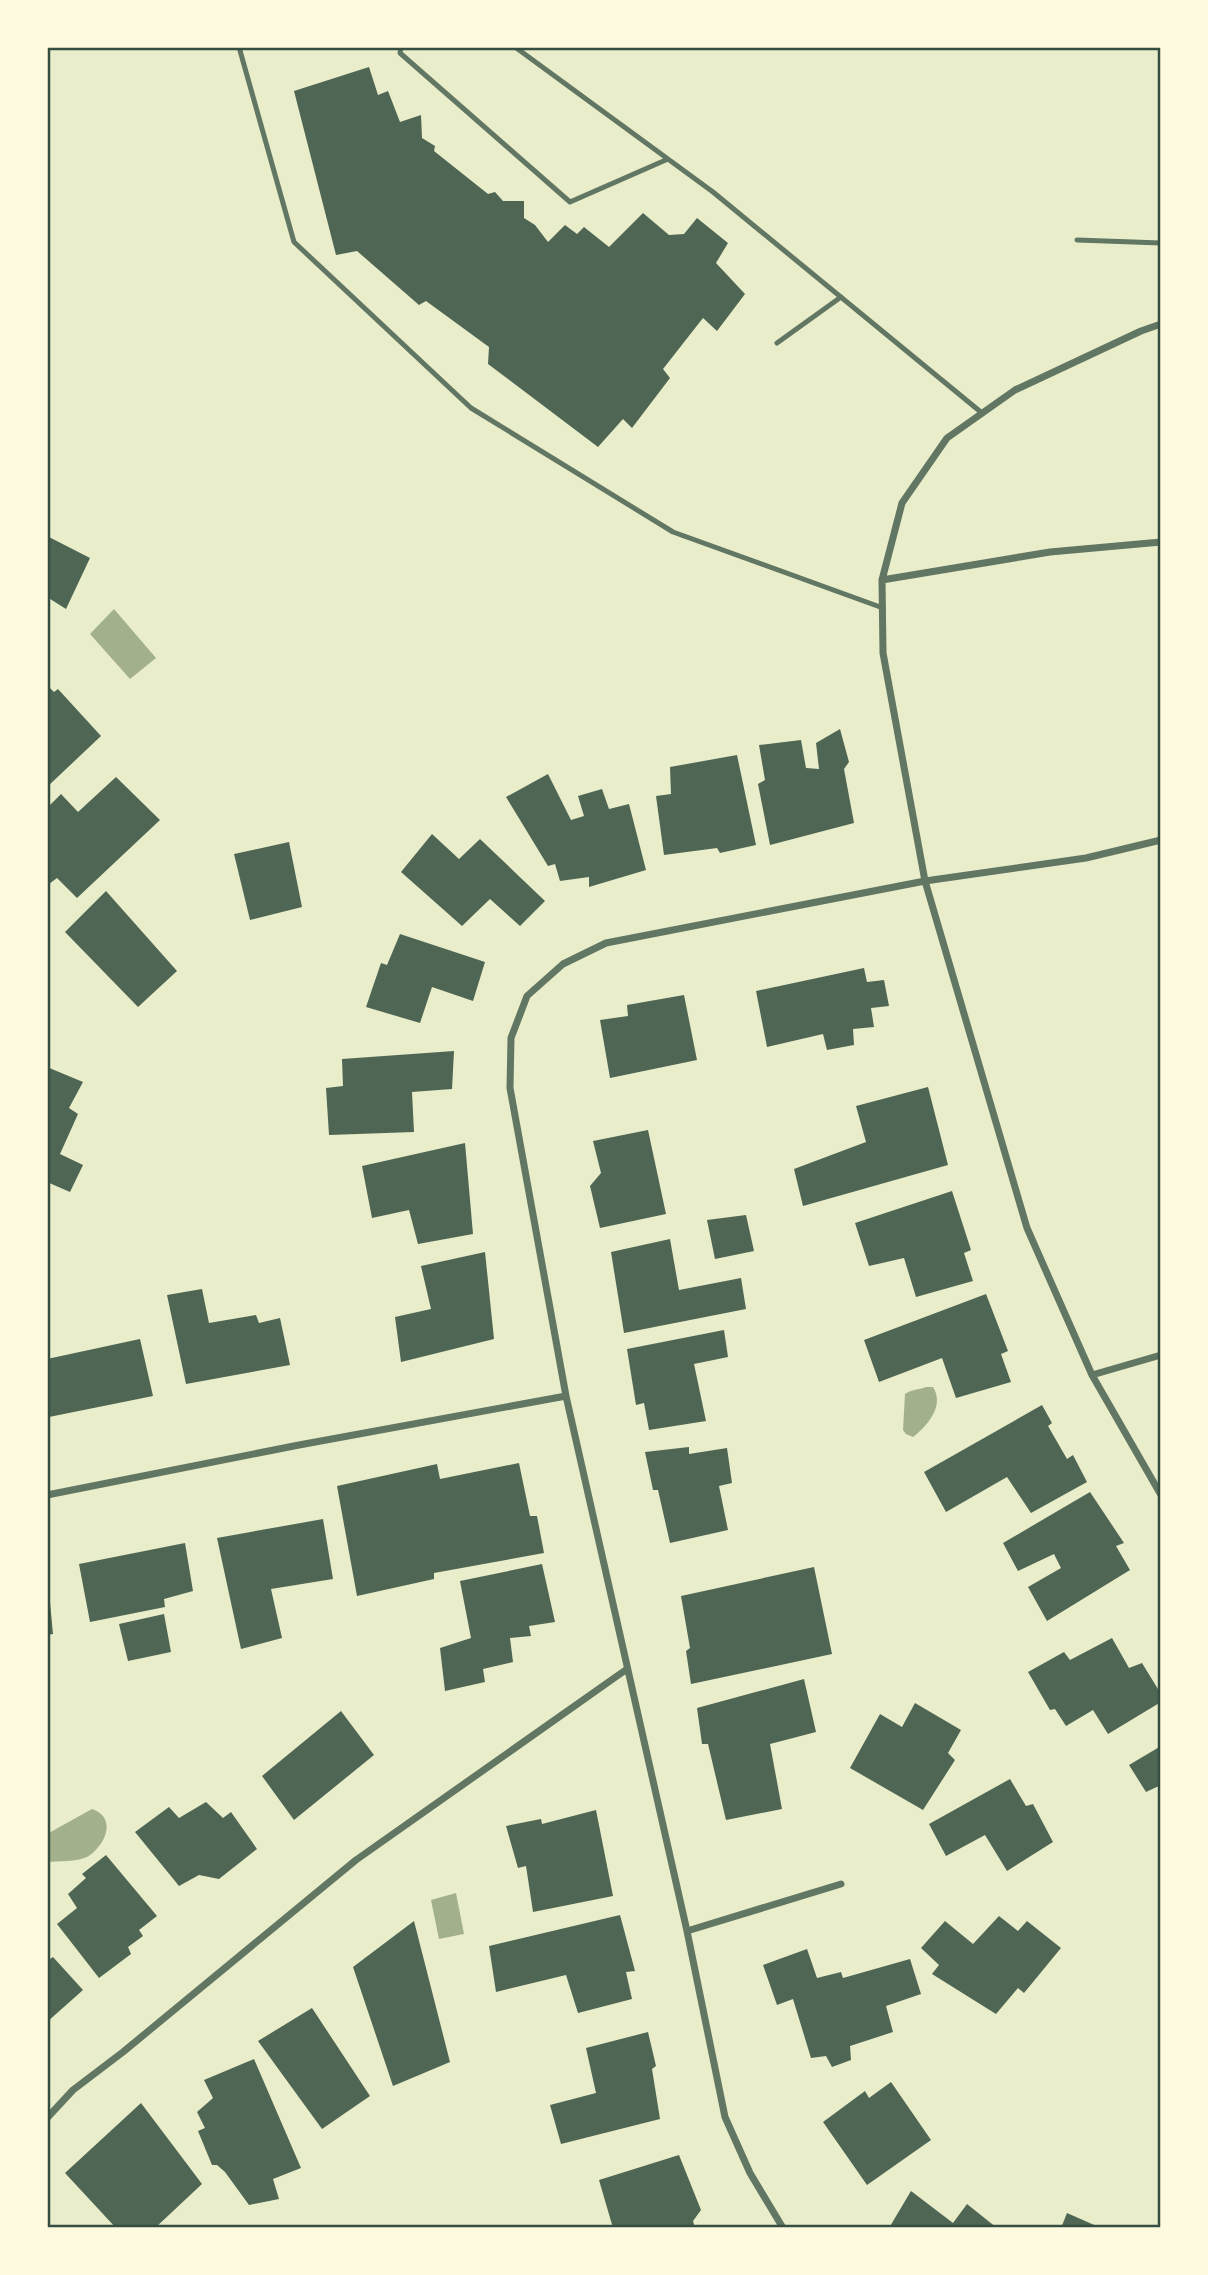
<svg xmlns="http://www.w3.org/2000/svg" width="1208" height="2275" font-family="'Alegreya Sans',sans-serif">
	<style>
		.water { fill: #a3b18a }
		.building { fill: #4f6655 }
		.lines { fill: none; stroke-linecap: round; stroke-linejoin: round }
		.service { stroke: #617663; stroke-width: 5 }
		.minor { stroke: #617663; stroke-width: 7 }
		.neatline { fill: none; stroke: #344e41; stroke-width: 2.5 }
	</style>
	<rect width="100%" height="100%" fill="#e9edc9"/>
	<path class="water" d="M114 609 156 658 130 679 90 634Z
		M926 1387H933C945 1406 927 1426 913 1437L906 1434 903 1430 905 1394C912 1389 918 1390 926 1387Z
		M92 1809C118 1818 105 1846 87 1857 77 1862 58 1861 47 1862V1834Z
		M456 1893 464 1934 439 1939 431 1900Z"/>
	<path class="building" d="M369 67 378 95 388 91 400 122 421 115 422 138 435 146 434 151 488 194 495 192 503 201H524V218L535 225 548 242 565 225 577 234 584 227 609 247 643 213 669 235 684 234 697 218 728 243 716 263 745 294 717 331 703 318 663 369 670 378 632 428 623 419 598 447 488 364 489 347 426 301 419 305 357 251 336 255 294 91Z
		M47 536 90 558 66 609 47 597Z
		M47 685 54 692 58 689 101 736 47 787Z
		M840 729 849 762 844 769 854 823 770 845 758 784 765 780 759 745 801 740 806 768 819 769 816 743Z
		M737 755 756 845 720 853 717 848 664 855 656 796 671 794 670 767Z
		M548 774 571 820 584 816 578 796 602 789 609 809 629 804 646 870 589 887V877L560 881 555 864 548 866 506 797Z
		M116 777 160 820 77 898 57 878 49 884 47 883V808L61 794 78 812Z
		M432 834 459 859 480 839 545 901 520 926 490 899 462 926 401 872Z
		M289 842 302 907 250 920 234 854Z
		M106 891 177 971 138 1007 65 932Z
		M400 934 485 962 473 1001 432 987 420 1023 366 1007 381 963 387 965Z
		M864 968 867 982 884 980 889 1006 871 1008 874 1027 853 1029 854 1045 827 1050 823 1034 767 1047 756 991Z
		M684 995 697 1060 610 1078 600 1020 628 1016 627 1005Z
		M454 1051 452 1089 412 1092 414 1132 329 1135 326 1088 343 1086 342 1059Z
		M47 1067 83 1082 69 1108 78 1114 60 1154 83 1165 70 1192 47 1182Z
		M928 1087 948 1165 803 1206 794 1169 866 1142 856 1106Z
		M648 1130 666 1214 600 1228 590 1186 601 1173 593 1141Z
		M465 1143 473 1234 418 1244 409 1210 372 1218 362 1166Z
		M952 1191 971 1250 964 1253 973 1281 916 1297 904 1258 869 1266 855 1223Z
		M746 1215 754 1251 715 1259 707 1220Z
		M670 1239 679 1290 741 1278 746 1309 624 1333 611 1252Z
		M485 1252 494 1339 401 1362 395 1317 431 1309 421 1266Z
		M202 1289 209 1323 256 1315 259 1323 280 1318 290 1365 186 1384 167 1295Z
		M986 1294 1008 1351 1001 1354 1011 1382 956 1398 942 1358 879 1382 864 1340Z
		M724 1330 728 1357 694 1364 706 1421 649 1430 644 1403 636 1405 627 1349Z
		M140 1339 153 1396 49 1417 47 1359Z
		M1042 1405 1052 1423 1048 1426 1067 1459 1073 1455 1087 1482 1031 1513 1007 1477 946 1512 924 1472Z
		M689 1447V1454L727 1448 732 1483 719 1486 728 1530 670 1543 658 1490H653L645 1452Z
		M519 1463 530 1516H537L544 1553 434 1573V1579L357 1596 337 1486 437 1464 440 1479Z
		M1090 1492 1124 1543 1116 1546 1130 1570 1047 1621 1028 1587 1061 1568 1054 1554 1018 1571 1003 1543Z
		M323 1519 333 1579 271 1589 282 1638 241 1649 217 1538Z
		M185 1543 193 1591 164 1599 165 1607 90 1622 79 1564Z
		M542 1564 555 1622 529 1626 531 1636 510 1638 513 1662 483 1669 485 1682 445 1691 440 1648 471 1638 460 1581Z
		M814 1567 832 1654 691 1684 686 1651 690 1648 681 1596Z
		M47 1592H49L53 1634 47 1635Z
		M164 1614 171 1652 128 1661 119 1624Z
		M1112 1638 1129 1668 1142 1663 1161 1694V1702L1108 1734 1093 1710 1066 1726 1055 1709 1050 1710 1028 1672 1064 1652 1070 1660Z
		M804 1679 816 1732 770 1744 782 1809 726 1820 708 1744H702L697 1708Z
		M915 1703 961 1730 948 1753 955 1760 923 1810 850 1768 880 1714 902 1727Z
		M341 1711 374 1755 294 1820 262 1776Z
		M1161 1746V1785L1146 1792 1129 1765Z
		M1010 1779 1026 1806 1033 1804 1053 1842 1007 1871 985 1835 946 1856 929 1824Z
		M206 1802 223 1818 231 1812 257 1849 219 1879 199 1875 179 1886 135 1832 169 1807 179 1818Z
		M596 1810 613 1896 533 1912 526 1866 518 1868 506 1826 541 1819 542 1824Z
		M106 1855 157 1916 139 1930 143 1936 128 1947 131 1954 99 1978 57 1924 77 1908 68 1894 86 1878 82 1874Z
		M620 1915 635 1971 626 1972 632 1999 578 2013 566 1975 496 1992 489 1946Z
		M999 1916 1018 1931 1027 1921 1061 1948 1024 1993 1018 1988 996 2014 932 1974 939 1965 921 1948 945 1921 973 1944Z
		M414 1921 450 2062 393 2086 353 1967Z
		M807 1949 817 1978 841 1972 843 1978 910 1959 921 1994 886 2006 893 2032 850 2046 851 2060 832 2067 826 2056 811 2058 793 1999 777 2005 763 1965Z
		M53 1957 83 1990 47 2022V1961Z
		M312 2008 370 2096 322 2129 258 2041Z
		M648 2032 656 2066 652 2069 660 2119 561 2144 550 2105 596 2093 586 2048Z
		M254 2059 301 2168 273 2179 279 2199 249 2205 225 2172 217 2165H212L198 2131 205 2128 197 2112 213 2098 204 2080Z
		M891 2082 931 2140 867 2185 823 2122 865 2091 869 2098Z
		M141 2103 202 2184 155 2228H116L65 2173Z
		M679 2155 701 2210 693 2221 695 2228H613L599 2180Z
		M911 2191 953 2223 967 2204 997 2228H889Z
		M1067 2213 1101 2228H1061Z"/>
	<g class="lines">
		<path class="service" d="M239 47 294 242 471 408 673 532 883 608
			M401 47 400 53 570 202 668 159
			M515 47 713 192 982 413
			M1077 240 1161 243
			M777 343 841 297"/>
		<path class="minor" d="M1161 324 1141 331 1015 390 947 438 902 503 882 580 883 653 925 881 1027 1228 1092 1375 1161 1495
			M882 580 1050 552 1161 542
			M1092 1375 1161 1355
			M47 1495 299 1445 566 1396
			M687 1931 841 1884
			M47 2118 73 2090 123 2052 356 1860 627 1669
			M783 2228 750 2173 725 2117 687 1931 566 1396 510 1088 511 1038 527 996 563 964 606 943 925 881 1086 858 1161 840"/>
	</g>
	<rect width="1208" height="2275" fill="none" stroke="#fefae0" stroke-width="98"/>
	<rect x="49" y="49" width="1110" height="2177" class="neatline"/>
</svg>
